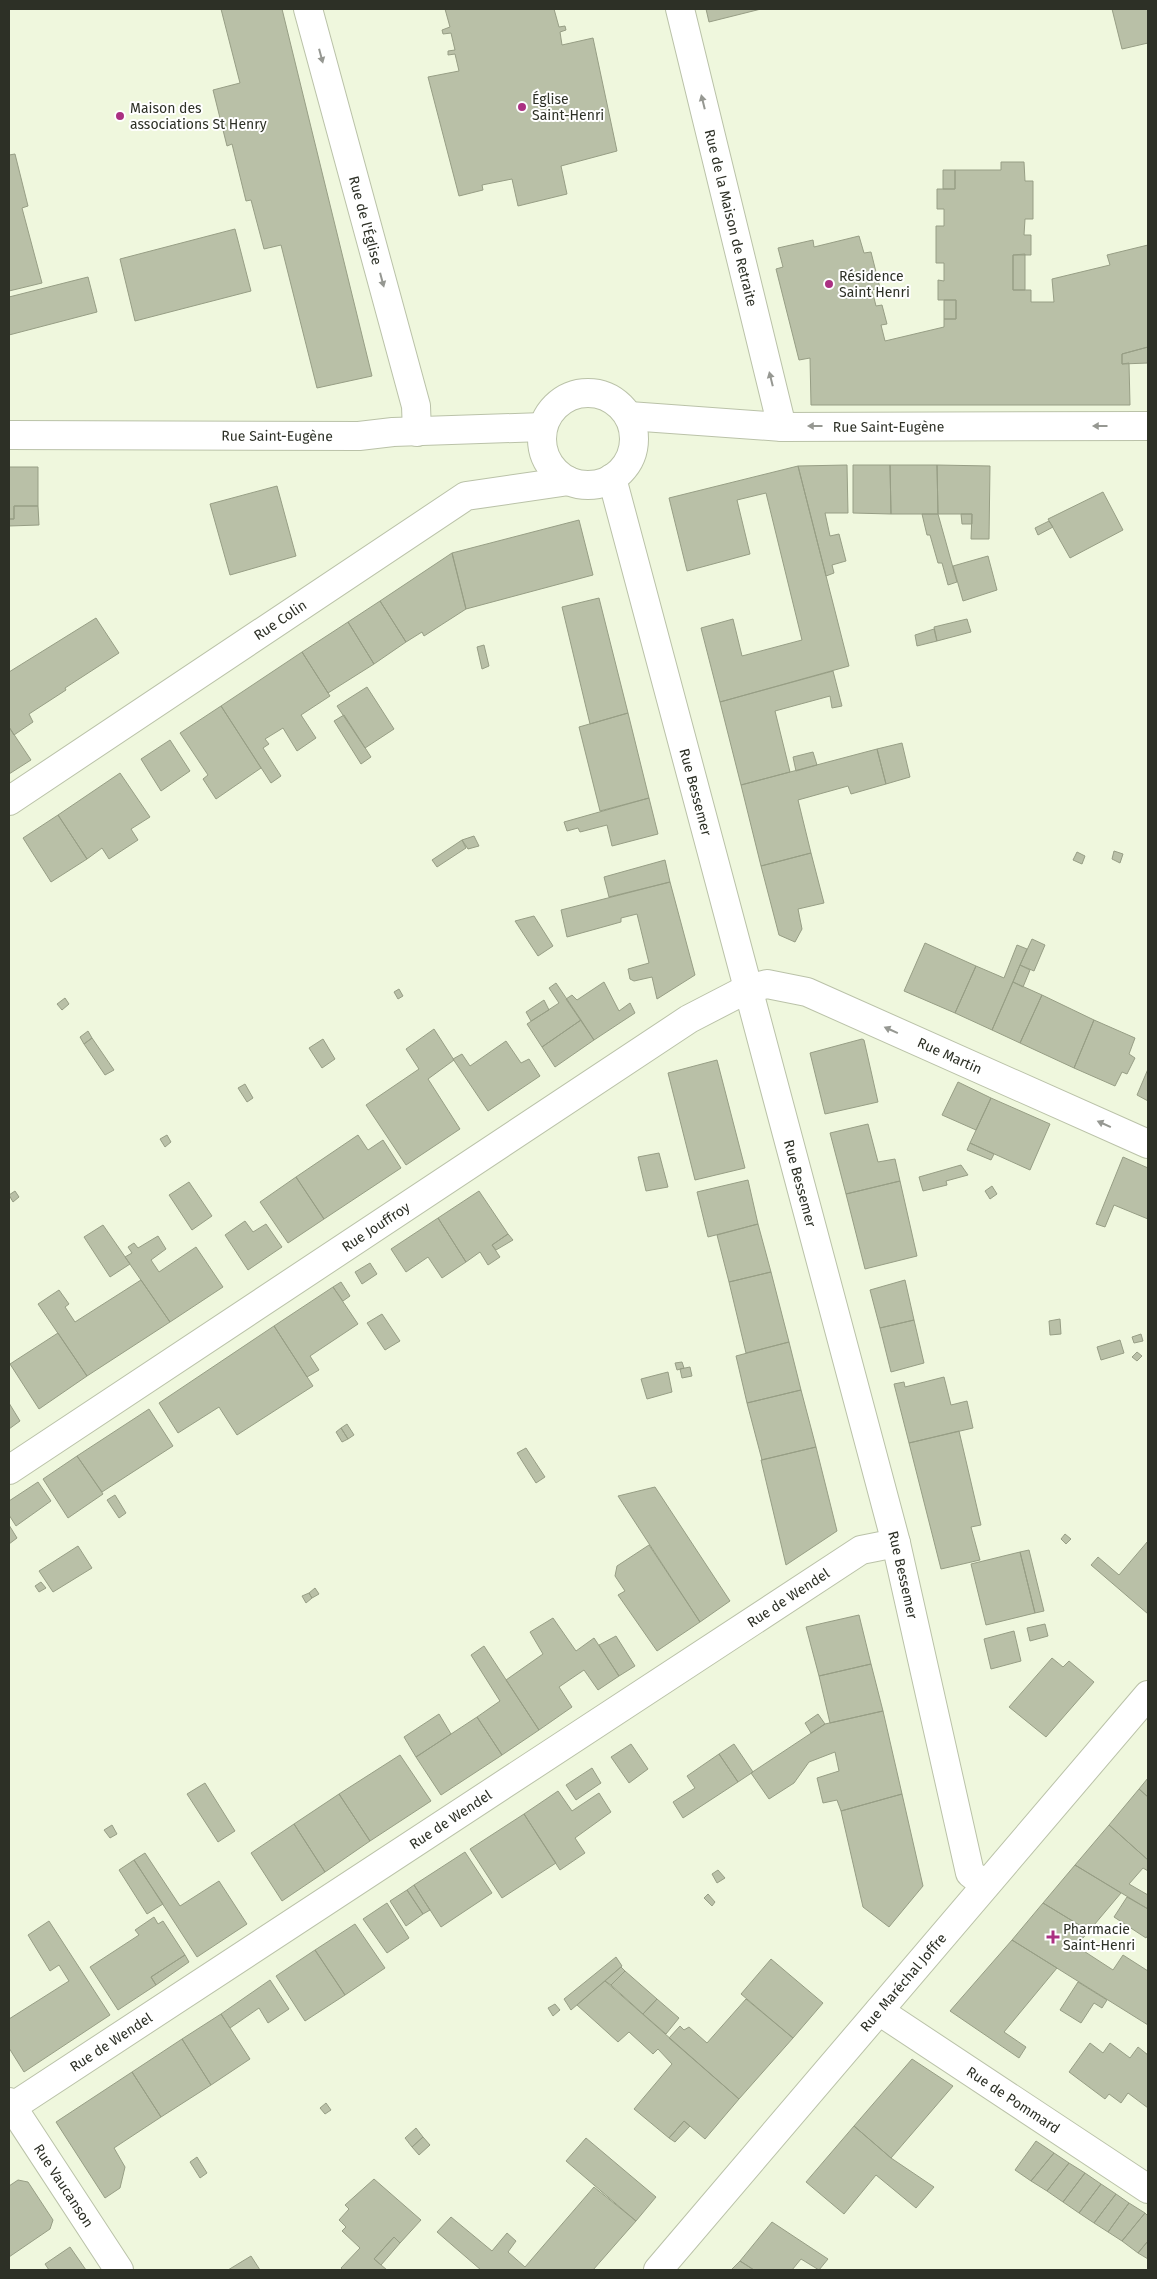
<svg xmlns="http://www.w3.org/2000/svg" width="1157" height="2279" font-family="'Fira Sans',sans-serif">
	<style>
		.building { fill: #b9c0a7; stroke: #979e85 }
		.lines { fill: none; stroke-linecap: round; stroke-linejoin: round }
		.minor-casing { stroke: #bac2a8; stroke-width: 30 }
		.secondary-casing { stroke: #bac2a8; stroke-width: 30 }
		.minor { stroke: #fff; stroke-width: 28 }
		.secondary { stroke: #fff; stroke-width: 28 }
		.oneway { fill: #969892 }
		.poi-dot { fill: #ab3082; stroke: #fff; stroke-width: 2 }
		.labels { text-anchor: middle; dominant-baseline: central; stroke-width: 4; stroke-linejoin: round; paint-order: stroke }
		.poi-label { font-size: 14px; fill: #2d3026; stroke: #fff; text-anchor: start }
		.street-label { font-size: 14px; fill: #2d3026; stroke: #fff }
	</style>
	<rect width="100%" height="100%" fill="#eff7dd"/>
	<path class="building" d="M221 9H282L372 376 317 388 281 245 264 249 251 200 246 201 232 144 227 146 213 90 240 83Z
		M445 9H554L559 27 565 26 566 30 560 32 562 45 593 38 617 151 561 166 567 194 518 206 512 179 482 185 483 190 459 196 428 77 459 71 455 54 448 55V51L455 50 451 33 443 34 442 30 450 27Z
		M706 9H761L709 22Z
		M1112 9H1148V43L1122 49Z
		M15 154 28 206 22 208 42 283 9 291V155Z
		M1001 162H1024L1025 181H1033V219H1025L1024 235H1031V255H1013V290H1031V302H1054L1052 279 1110 265 1107 255 1148 245V347L1122 354V364L1129 363 1130 405H811L810 358 799 360 776 269 783 267 778 248 813 240 814 247 859 236 864 253 871 252 880 288 872 290 876 306 882 305 887 324 881 325 885 341 944 327V319H956V300H938V280L944 281V263H936V226H944V209H937V189H955V170H1001Z
		M943 170H955V189H943Z
		M235 229 251 291 135 321 120 259Z
		M1025 254V290H1013V255Z
		M88 277 97 312 9 335V297Z
		M944 300H956V319H944Z
		M1148 347V363L1122 364V354Z
		M847 465 848 513H825L830 536 839 534 846 561 832 565 834 573 826 576 798 466Z
		M853 465H890L891 514 853 513Z
		M890 465H937L938 514H891Z
		M937 465 990 466 989 539H971L972 514H938Z
		M798 466 849 666 720 702 701 628 733 619 742 656 802 640 766 493 737 500 750 554 687 571 669 498Z
		M9 467H38V506H14V519H9Z
		M277 486 296 556 230 575 210 504Z
		M1103 492 1123 530 1070 558 1048 519Z
		M14 506H38L39 525 9 526V519H14Z
		M922 514H938L957 582 948 585 942 563H938L930 535H927Z
		M961 514H972V524H962Z
		M579 520 593 575 466 609 452 553Z
		M1049 521 1053 527 1038 535 1035 528Z
		M452 553 466 609 424 636 422 632 406 642 380 601Z
		M988 556 997 590 963 601 953 566Z
		M599 598 628 713 590 724 562 607Z
		M380 601 406 642 374 664 348 622Z
		M96 618 119 653 65 688 66 690 29 714 33 722 14 735 9 727V672Z
		M967 619 971 632 937 641 934 627Z
		M348 622 374 664 328 693 302 652Z
		M934 629 937 641 917 646 915 635Z
		M484 645 489 666 482 669 477 647Z
		M302 652 330 696 301 715 316 738 297 751 283 728 265 739 269 744 263 748 281 776 271 783 221 706Z
		M833 671 842 706 832 708 830 696 775 711 790 772 741 785 720 702Z
		M367 687 394 729 365 748 337 706Z
		M221 706 261 768 216 799 203 779 208 775 180 733Z
		M628 713 649 798 600 811 579 727Z
		M344 715 371 757 361 764 334 721Z
		M9 727 31 760 9 774Z
		M170 740 190 771 161 791 141 759Z
		M902 743 910 777 886 784 877 749Z
		M877 749 886 784 851 794 848 786 798 800 811 853 761 866 741 785Z
		M813 752 817 765 796 771 793 757Z
		M120 773 150 817 131 829 138 840 109 859 102 848 87 859 58 815Z
		M649 798 658 834 612 846 607 825 580 832 578 828 567 831 564 822Z
		M58 815 87 859 51 882 23 838Z
		M474 836 479 846 468 849 462 840Z
		M462 840 466 848 437 867 432 860Z
		M1114 851 1123 854 1120 863 1112 859Z
		M1077 852 1085 856 1082 864 1073 860Z
		M811 853 824 903 798 909 802 929 795 942 779 935 761 866Z
		M665 860 670 882 609 897 604 877Z
		M670 882 695 975 657 999 652 977 634 981 630 979 628 969 649 963 637 914 621 918V922L567 937 561 910Z
		M534 916 553 946 538 956 515 921Z
		M1032 939 1045 945 1034 971 1020 965Z
		M925 943 976 966 955 1013 904 991Z
		M1017 945 1027 949 992 1030 955 1013 976 966 1004 978Z
		M1020 965 1030 970 1023 987 1013 982Z
		M604 982 619 1011 630 1003 635 1013 594 1040 566 999 572 995 577 1000Z
		M1013 982 1042 995 1020 1043 992 1030Z
		M556 983 581 1020 542 1047 527 1024 559 1003 549 988Z
		M399 989 403 996 398 999 394 992Z
		M1042 995 1094 1020 1074 1068 1020 1043Z
		M65 998 69 1004 62 1010 57 1004Z
		M544 1000 549 1010 531 1021 526 1012Z
		M581 1020 594 1040 555 1067 542 1047Z
		M1094 1020 1135 1038 1129 1054 1135 1058 1127 1074 1122 1072 1115 1086 1074 1068Z
		M434 1029 454 1060 428 1079 460 1129 406 1165 366 1105 419 1069 406 1049Z
		M88 1031 92 1038 84 1044 80 1037Z
		M92 1038 114 1070 105 1075 84 1044Z
		M323 1039 335 1059 322 1068 309 1048Z
		M862 1039 864 1040 878 1102 825 1114 810 1053Z
		M506 1041 521 1063 529 1059 540 1076 488 1111 453 1059 462 1054 470 1066Z
		M717 1060 745 1168 695 1180 668 1073Z
		M1148 1069V1101L1137 1095Z
		M958 1082 991 1098 976 1130 942 1115Z
		M245 1084 253 1098 247 1102 238 1088Z
		M991 1098 1050 1124 1030 1170 970 1143Z
		M868 1124 878 1162 895 1159 900 1181 846 1194 830 1133Z
		M167 1135 171 1142 165 1147 160 1139Z
		M358 1135 368 1150 383 1140 401 1168 324 1219 296 1177Z
		M970 1143 994 1154 991 1160 967 1150Z
		M659 1153 668 1187 646 1191 638 1157Z
		M1123 1157 1148 1168V1219L1114 1205 1105 1227 1096 1224Z
		M961 1165 968 1175 946 1181 947 1185 923 1191 919 1177Z
		M296 1177 324 1219 288 1243 260 1202Z
		M748 1180 758 1224 708 1237 697 1192Z
		M900 1181 917 1256 865 1269 846 1194Z
		M189 1182 212 1216 192 1230 169 1195Z
		M992 1186 997 1194 990 1199 985 1191Z
		M15 1191 19 1197 13 1202 9 1195Z
		M479 1191 508 1234 492 1245 500 1257 488 1265 480 1252 466 1262 438 1218Z
		M438 1218 466 1262 442 1278 428 1257 406 1272 391 1249Z
		M245 1221 253 1232 266 1224 282 1247 248 1270 225 1235Z
		M758 1224 771 1272 729 1282 717 1235Z
		M103 1225 130 1264 110 1277 84 1237Z
		M508 1234 513 1240 496 1250 492 1245Z
		M158 1236 166 1249 151 1260 159 1272 196 1247 223 1287 170 1322 125 1257 132 1253 128 1247 134 1243 138 1248Z
		M370 1263 377 1274 362 1284 355 1272Z
		M771 1272 789 1342 746 1353 729 1282Z
		M141 1280 170 1322 87 1376 38 1304 59 1290 69 1304 65 1307 75 1322Z
		M905 1280 914 1320 880 1328 870 1290Z
		M341 1282 350 1296 343 1301 333 1287Z
		M333 1287 358 1324 310 1356 319 1370 307 1377 274 1326Z
		M382 1314 400 1341 385 1350 367 1323Z
		M1060 1319 1061 1334 1050 1335 1049 1321Z
		M914 1320 924 1363 891 1372 880 1328Z
		M274 1326 313 1386 237 1435 219 1407 178 1433 159 1403Z
		M58 1333 87 1376 39 1409 10 1364Z
		M1141 1334 1143 1341 1134 1343 1132 1337Z
		M1120 1340 1124 1353 1101 1360 1097 1347Z
		M789 1342 801 1390 747 1403 736 1356Z
		M1137 1352 1142 1356 1137 1361 1132 1357Z
		M682 1362 684 1368 677 1370 675 1363Z
		M690 1367 692 1376 682 1378 680 1369Z
		M668 1372 672 1392 647 1399 641 1379Z
		M944 1377 951 1405 967 1401 973 1428 909 1443 894 1384 904 1382 905 1387Z
		M801 1390 816 1447 762 1460 747 1403Z
		M9 1403 20 1421 9 1429Z
		M149 1409 173 1446 102 1492 77 1456Z
		M347 1424 354 1435 348 1439 341 1428Z
		M341 1428 348 1439 342 1442 336 1432Z
		M959 1431 981 1525 971 1527 980 1560 941 1569 909 1443Z
		M816 1447 837 1531 786 1565 761 1460Z
		M526 1448 545 1477 536 1483 517 1453Z
		M77 1456 103 1494 68 1518 43 1479Z
		M38 1482 51 1501 16 1526 9 1515V1501Z
		M655 1487 730 1601 700 1622 618 1496Z
		M115 1495 126 1513 119 1518 107 1500Z
		M9 1525 17 1538 9 1544Z
		M1065 1534 1071 1539 1066 1544 1061 1539Z
		M1148 1541V1614L1091 1565 1098 1557 1119 1575Z
		M649 1545 700 1622 657 1651 618 1595 625 1591 615 1576 617 1566Z
		M78 1546 92 1568 53 1592 39 1571Z
		M1029 1550 1044 1611 1035 1613 1020 1552Z
		M1020 1552 1035 1613 986 1625 971 1564Z
		M41 1582 46 1588 39 1592 35 1586Z
		M315 1588 319 1594 312 1598 309 1593Z
		M309 1593 312 1598 306 1603 302 1596Z
		M859 1615 871 1664 819 1676 806 1627Z
		M553 1618 576 1651 594 1638 619 1676 598 1690 584 1670 559 1687 572 1707 539 1730 506 1680 543 1654 530 1632Z
		M1045 1624 1048 1636 1030 1641 1027 1628Z
		M1014 1631 1021 1661 991 1669 984 1639Z
		M616 1636 635 1666 619 1676 599 1645Z
		M484 1646 539 1730 502 1755 477 1717 500 1701 471 1655Z
		M1052 1658 1063 1667 1069 1661 1094 1682 1046 1737 1009 1707Z
		M871 1664 883 1711 830 1723 819 1676Z
		M883 1711 902 1794 841 1811 837 1800 823 1803 817 1778 839 1771 835 1752 809 1762 794 1783 769 1799 751 1773 825 1724Z
		M439 1714 451 1734 416 1757 404 1737Z
		M818 1714 825 1724 811 1733 805 1723Z
		M477 1717 502 1755 441 1795 416 1757Z
		M631 1744 648 1769 629 1783 611 1757Z
		M734 1744 753 1772 738 1782 719 1754Z
		M719 1754 738 1782 683 1818 673 1802 695 1788 687 1776Z
		M400 1755 431 1801 370 1841 339 1794Z
		M592 1768 601 1783 576 1800 566 1785Z
		M1148 1778V1797L1139 1789Z
		M205 1783 235 1831 218 1842 187 1794Z
		M1139 1789 1148 1797V1860L1109 1825Z
		M558 1791 572 1811 599 1793 611 1812 575 1838 585 1853 560 1870 524 1814Z
		M339 1794 370 1841 325 1872 294 1824Z
		M902 1794 923 1886 889 1927 863 1907 841 1811Z
		M524 1814 556 1863 502 1898 470 1849Z
		M294 1824 325 1872 282 1901 251 1853Z
		M112 1825 117 1834 110 1838 104 1830Z
		M1109 1825 1148 1860V1871L1143 1868 1129 1884 1148 1895V1909L1075 1865Z
		M465 1852 492 1893 441 1927 414 1885Z
		M145 1853 180 1906 219 1881 247 1924 197 1957 134 1860Z
		M134 1860 163 1904 147 1914 119 1870Z
		M1075 1865 1121 1893 1089 1931 1043 1903Z
		M718 1870 725 1878 717 1883 712 1874Z
		M414 1885 430 1910 423 1914 407 1890Z
		M407 1890 423 1914 406 1926 390 1901Z
		M708 1894 715 1902 712 1906 704 1898Z
		M1127 1897 1148 1909V1935L1146 1938 1114 1917Z
		M387 1903 409 1938 387 1953 363 1919Z
		M1043 1903 1089 1931 1076 1946 1113 1970 1123 1955 1148 1971V2025L1012 1940Z
		M154 1917 158 1924 163 1921 185 1955 151 1977 156 1985 118 2010 90 1967 139 1935 135 1930Z
		M49 1921 110 2015 24 2072 9 2048V2019L69 1981 59 1965 50 1971 28 1935Z
		M355 1924 385 1968 345 1995 315 1950Z
		M1012 1940 1057 1968 1004 2032 1026 2047 1019 2058 950 2011Z
		M315 1950 345 1995 305 2021 276 1976Z
		M185 1955 189 1962 156 1985 151 1977Z
		M616 1957 622 1966 571 2010 564 1999Z
		M771 1959 823 2003 793 2038 741 1994Z
		M621 1967 625 1971 611 1985 605 1981Z
		M625 1971 657 1999 643 2014 611 1985Z
		M270 1980 289 2009 268 2023 259 2008 230 2028 221 2014Z
		M605 1981 739 2099 705 2139 684 2121 669 2138 634 2109 672 2064 658 2049 653 2054 629 2032 618 2042 577 2005Z
		M1078 1982 1107 2000 1102 2008 1094 2003 1081 2023 1060 2010Z
		M657 1999 679 2018 666 2034 643 2014Z
		M746 1999 793 2038 739 2099 669 2038 680 2026 684 2030 689 2027 707 2043Z
		M555 2004 560 2010 553 2016 548 2008Z
		M221 2014 250 2059 211 2085 182 2039Z
		M182 2039 211 2085 161 2117 132 2072Z
		M1090 2043 1103 2053 1110 2043 1130 2058 1138 2047 1148 2055V2108L1128 2093 1121 2103 1109 2094 1105 2099 1069 2072Z
		M912 2059 953 2086 891 2158 854 2126Z
		M132 2072 161 2117 114 2148 125 2167 120 2188 105 2198 56 2122Z
		M326 2103 331 2110 325 2114 320 2108Z
		M684 2121 690 2126 675 2142 669 2138Z
		M854 2126 891 2158 934 2187 916 2208 876 2175 844 2214 806 2182Z
		M416 2128 423 2137 412 2147 405 2138Z
		M423 2137 430 2145 419 2155 412 2147Z
		M586 2138 656 2197 636 2221 566 2161Z
		M1036 2141 1054 2153 1031 2181 1015 2170Z
		M1054 2153 1069 2163 1047 2191 1031 2181Z
		M197 2157 207 2173 200 2178 190 2162Z
		M1069 2163 1085 2173 1063 2202 1047 2191Z
		M1085 2173 1101 2184 1079 2213 1063 2202Z
		M374 2179 421 2220 400 2243 394 2237 374 2259 387 2270H343L341 2268 360 2248 342 2231 346 2227 339 2220 349 2209 345 2205Z
		M18 2180 28 2182 53 2220 50 2229 9 2257V2186Z
		M1101 2184 1116 2194 1094 2223 1079 2213Z
		M594 2187 636 2221 593 2270H481L437 2232 451 2217 492 2251 507 2233 516 2241 508 2252 525 2267Z
		M1116 2194 1129 2203 1108 2232 1094 2223Z
		M1129 2203 1145 2213 1122 2241 1108 2232Z
		M1145 2213 1148 2216V2241L1138 2253 1122 2241Z
		M772 2222 828 2259 819 2270 801 2259 792 2270H754L740 2261Z
		M394 2237 400 2243 381 2265 374 2259Z
		M1148 2241V2259L1138 2253Z
		M70 2247 86 2270H49L45 2264Z
		M251 2256 260 2270H228Z
		M740 2261 754 2270H731Z"/>
	<g class="lines">
		<defs>
			<g id="minor">
				<path id="s1" d="M308 9 416 406 417 432"/>
				<path id="s2" d="M680 9 782 427"/>
				<circle cx="588" cy="439" r="46"/>
				<path id="s3" d="M629 416 782 427 1148 426"/>
				<path id="s4" d="M9 435 359 436 393 432 543 427"/>
				<path id="s5" d="M612 478 896 1543 970 1873 985 1885"/>
				<path id="s6" d="M9 801 466 496 569 481"/>
				<path id="s7" d="M9 1470 689 1019 747 989 767 984 807 992 1148 1144"/>
				<path id="s8" d="M879 2011 1148 2189"/>
				<path id="s9" d="M9 2102 119 2270"/>
				<path id="s10" d="M9 2109 861 1550 896 1543"/>
			</g>
			<g id="secondary">
				<path id="s11" d="M658 2270 1148 1695"/>
			</g>
		</defs>
		<use href="#minor" class="minor-casing"/>
		<use href="#secondary" class="secondary-casing"/>
		<use href="#minor" class="minor"/>
		<use href="#secondary" class="secondary"/>
	</g>
	<defs><path id="oneway-solid" d="M-6-.8H1V-3.2L6.5 0L1 3.2V.8H-6Z" transform="scale(1.25)"/></defs>
	<g class="oneway">
		<use href="#oneway-solid" transform="translate(321 56) rotate(75)"/>
		<use href="#oneway-solid" transform="translate(703 102) rotate(-104)"/>
		<use href="#oneway-solid" transform="translate(382 280) rotate(75)"/>
		<use href="#oneway-solid" transform="translate(771 379) rotate(-104)"/>
		<use href="#oneway-solid" transform="translate(815 426) rotate(180)"/>
		<use href="#oneway-solid" transform="translate(1100 426) rotate(180)"/>
		<use href="#oneway-solid" transform="translate(891 1030) rotate(-156)"/>
		<use href="#oneway-solid" transform="translate(1104 1124) rotate(-156)"/>
	</g>
	<g class="poi-dot">
		<circle cx="522" cy="107" r="5"/>
		<circle cx="120" cy="116" r="5"/>
		<circle cx="829" cy="284" r="5"/>
		<path d="M1050.5 1929.5h5v5h5v5h-5v5h-5v-5h-5v-5h5z"/>
	</g>
	<g class="labels">
		<g class="poi-label">
			<text x="532" y="99">Église<tspan x="532" dy="16">Saint-Henri</tspan></text>
			<text x="130" y="108">Maison des<tspan x="130" dy="16">associations St Henry</tspan></text>
			<text x="839" y="276">Résidence<tspan x="839" dy="16">Saint Henri</tspan></text>
			<text x="1063" y="1929">Pharmacie<tspan x="1063" dy="16">Saint-Henri</tspan></text>
		</g>
		<g class="street-label">
			<text stroke="none"><textPath href="#s2" startOffset="215">Rue de la Maison de Retraite</textPath></text>
			<text stroke="none"><textPath href="#s1" startOffset="219">Rue de l'Église</textPath></text>
			<text stroke="none"><textPath href="#s3" startOffset="260">Rue Saint-Eugène</textPath></text>
			<text stroke="none"><textPath href="#s4" startOffset="268">Rue Saint-Eugène</textPath></text>
			<text stroke="none"><textPath href="#s6" startOffset="326">Rue Colin</textPath></text>
			<text stroke="none"><textPath href="#s5" startOffset="325">Rue Bessemer</textPath></text>
			<text stroke="none"><textPath href="#s7" startOffset="1099">Rue Martin</textPath></text>
			<text stroke="none"><textPath href="#s5" startOffset="730">Rue Bessemer</textPath></text>
			<text stroke="none"><textPath href="#s7" startOffset="440">Rue Jouffroy</textPath></text>
			<text stroke="none"><textPath href="#s5" startOffset="1135">Rue Bessemer</textPath></text>
			<text stroke="none"><textPath href="#s10" startOffset="932">Rue de Wendel</textPath></text>
			<text stroke="none"><textPath href="#s10" startOffset="528">Rue de Wendel</textPath></text>
			<text stroke="none"><textPath href="#s11" startOffset="378">Rue Maréchal Joffre</textPath></text>
			<text stroke="none"><textPath href="#s10" startOffset="122">Rue de Wendel</textPath></text>
			<text stroke="none"><textPath href="#s8" startOffset="161">Rue de Pommard</textPath></text>
			<text stroke="none"><textPath href="#s9" startOffset="100">Rue Vaucanson</textPath></text>
		</g>
	</g>
	<rect width="1157" height="2279" fill="none" stroke="#2d3026" stroke-width="20"/>
</svg>
